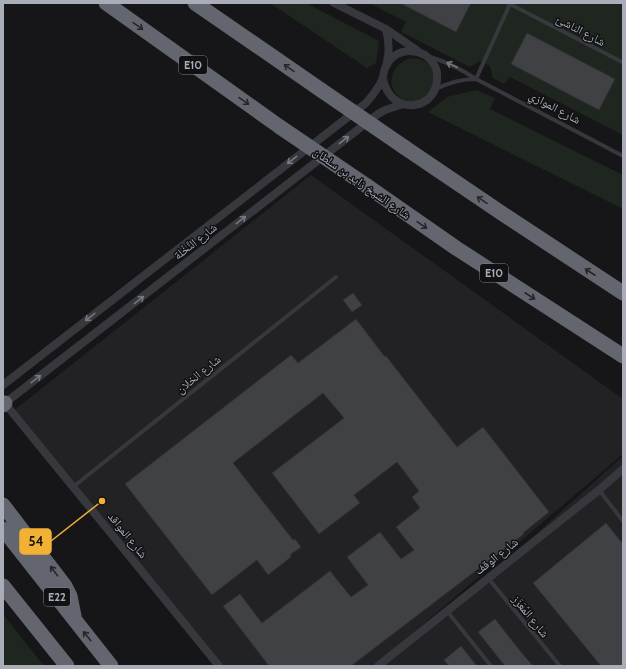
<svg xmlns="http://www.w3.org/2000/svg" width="626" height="669" font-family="Cabin,'Noto Naskh Arabic',sans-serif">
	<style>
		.built { fill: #222225 }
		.green { fill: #1e261f }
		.building { fill: #404145; stroke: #303034 }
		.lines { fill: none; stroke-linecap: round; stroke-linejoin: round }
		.lane { stroke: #37383d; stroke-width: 4 }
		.street { stroke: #37383d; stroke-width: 8 }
		.highway { stroke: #63666e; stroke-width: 15 }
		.highway-bridge { stroke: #63666e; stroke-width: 15 }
		.oneway { stroke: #26262a }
		.oneway2 { stroke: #757881 }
		.labels { text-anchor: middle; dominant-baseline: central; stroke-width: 3; stroke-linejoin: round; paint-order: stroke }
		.shield { fill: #111113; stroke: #7b7e86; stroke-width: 1 }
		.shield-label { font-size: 11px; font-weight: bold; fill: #a8adb8 }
		.street-label { font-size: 12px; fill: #a8adb8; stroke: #111113 }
		.leader { fill: none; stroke: #f2b134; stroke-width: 1.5 }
		.callout-dot { fill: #f2b134; stroke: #111113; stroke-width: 1.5 }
		.callout { fill: #f2b134; stroke: #f2b134; stroke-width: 1.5 }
		.callout-label { font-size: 13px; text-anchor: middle; font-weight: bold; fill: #111 }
	</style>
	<rect width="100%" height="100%" fill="#161618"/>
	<path class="built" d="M311 175 623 399V454L374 666H219L12 412Z
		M623 456V666H378L487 578Z"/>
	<path class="green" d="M270 3H306L379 41 376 63 367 68Z
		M369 3H623V135L510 77 504 84 493 78 490 66 480 61 470 67 401 32 406 22Z
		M412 58C432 59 435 71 435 87L418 102C413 101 407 102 402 99 383 87 392 62 412 58Z
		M476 90 495 98 490 109 623 175V209L428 112 447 97Z
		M3 614 44 666H3Z"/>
	<path class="building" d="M400 3H471L456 32Z
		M527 33 615 79 599 110 511 64Z
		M353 293 362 305 352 312 343 300Z
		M356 319 385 357 386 356 457 447 483 427 549 512 523 533 524 534 351 666H269L223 606 240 594 262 623 330 571 351 597 368 585 347 557 380 532 401 559 414 550 396 527 420 508 412 497 419 491 397 462 354 495 360 503 319 534 272 473 344 418 323 393 233 463 293 540 295 539 301 547 290 555 291 557 268 575 257 560 212 595 125 484 291 355 298 363Z
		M606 523 623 544V666H601L533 583Z
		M495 619 521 652 533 666H505L478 632Z
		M461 646 477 666H449L444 660Z"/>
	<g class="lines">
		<path class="lane" d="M508 3 622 62
			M430 57C447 62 461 69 476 79L623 156
			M476 79 510 4
			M436 89C450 82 461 79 476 79
			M73 487 336 277
			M599 490 623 521
			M488 578 560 666
			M447 611 491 666"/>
		<path class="street" d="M334 3 386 29 418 51
			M386 29C389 41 390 50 387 62
			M3 385 366 103C372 96 378 89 382 80 384 76 383 71 386 66 393 51 411 47 425 55 431 59 437 67 437 74 440 111 391 118 383 79
			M3 401 219 666
			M5 403 378 114 385 110 403 104
			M378 666 599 490 623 469"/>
		<path class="highway" d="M106 3 280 127
			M195 3 321 90
			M404 147 506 216 623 293
			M367 186 456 248 623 356
			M3 405 5 403
			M3 505 65 586 70 596 74 616
			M3 529 111 666
			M3 586 67 666"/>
		<path class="highway-bridge" d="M321 90 404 147
			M280 127 367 186"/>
	</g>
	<defs><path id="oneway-shaft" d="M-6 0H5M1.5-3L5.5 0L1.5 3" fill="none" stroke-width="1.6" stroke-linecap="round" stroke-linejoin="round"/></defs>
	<g class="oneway">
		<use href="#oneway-shaft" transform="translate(138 26) rotate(35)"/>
		<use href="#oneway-shaft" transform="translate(289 68) rotate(-145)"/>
		<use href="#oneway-shaft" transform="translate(244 101) rotate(35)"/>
		<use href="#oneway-shaft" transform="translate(482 200) rotate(-146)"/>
		<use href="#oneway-shaft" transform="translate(422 225) rotate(35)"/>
		<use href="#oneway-shaft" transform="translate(590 272) rotate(-147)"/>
		<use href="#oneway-shaft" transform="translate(530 296) rotate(33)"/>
		<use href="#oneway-shaft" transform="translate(54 571) rotate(-127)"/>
		<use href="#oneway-shaft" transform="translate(87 636) rotate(-129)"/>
	</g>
	<g class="oneway2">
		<use href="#oneway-shaft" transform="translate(452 65) rotate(-155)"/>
		<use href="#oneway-shaft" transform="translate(344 140) rotate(-38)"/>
		<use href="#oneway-shaft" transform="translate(292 160) rotate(142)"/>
		<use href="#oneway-shaft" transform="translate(241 220) rotate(-38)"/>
		<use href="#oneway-shaft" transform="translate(139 300) rotate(-38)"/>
		<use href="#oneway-shaft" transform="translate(90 317) rotate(142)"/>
		<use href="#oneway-shaft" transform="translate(36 379) rotate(-38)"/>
	</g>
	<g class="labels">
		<g class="shield">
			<rect x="179" y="56" width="28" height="18" rx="3"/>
			<rect x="480" y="264" width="28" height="18" rx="3"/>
			<rect x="44" y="588" width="26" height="18" rx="3"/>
		</g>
		<g class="shield-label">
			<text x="193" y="65">E10</text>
			<text x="494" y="273">E10</text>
			<text x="57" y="597">E22</text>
		</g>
		<g class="street-label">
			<text transform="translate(581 30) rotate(28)">شارع الناشئ</text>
			<text transform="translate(555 107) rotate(28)">شارع الموازي</text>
			<text transform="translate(362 183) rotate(35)">شارع الشيخ زايد بن سلطان</text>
			<text transform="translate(195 241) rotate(-38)">شارع النَّخْلة</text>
			<text transform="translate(198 374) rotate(-39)">شارع الخلان</text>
			<text transform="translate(128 535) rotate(51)">شارع المواقد</text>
			<text transform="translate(496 556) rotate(-38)">شارع الوقف</text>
			<text transform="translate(531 616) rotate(51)">شارع المُعَزَز</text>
		</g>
	</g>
	<path class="leader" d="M102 501L51 541"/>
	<circle class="callout-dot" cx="102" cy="501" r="4"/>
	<rect class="callout" x="20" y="529" width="31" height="25" rx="4"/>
	<g class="callout-label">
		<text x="36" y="546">54</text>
	</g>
	<rect width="626" height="669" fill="none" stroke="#a8adb8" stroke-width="8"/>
</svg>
